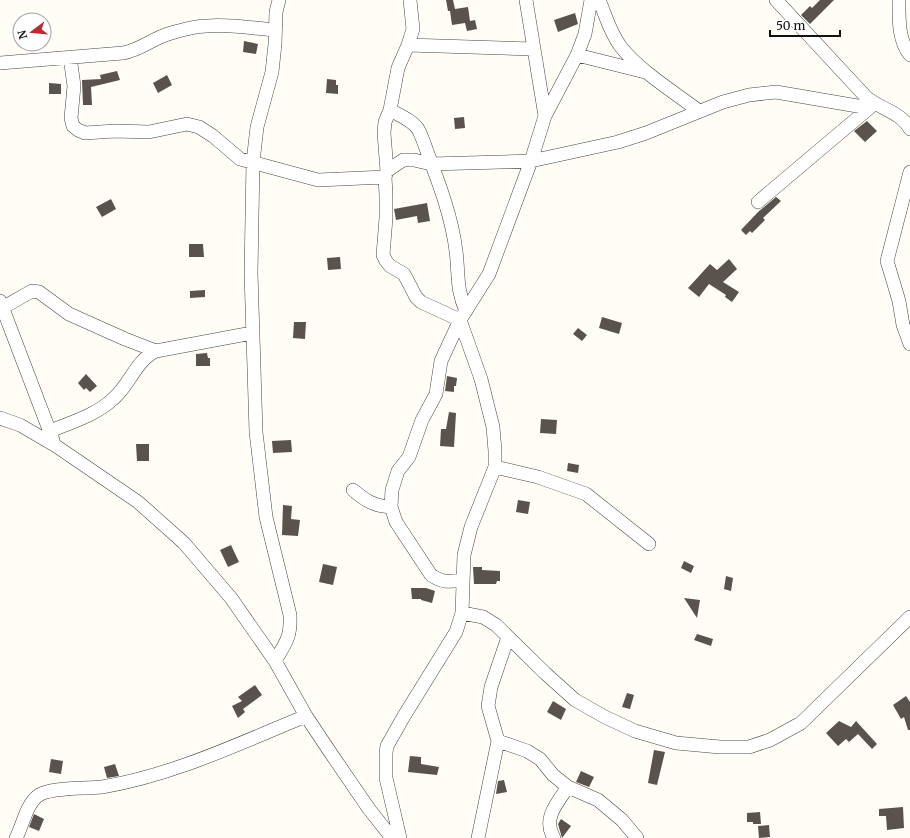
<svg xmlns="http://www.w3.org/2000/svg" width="910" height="838" font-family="Merriweather,serif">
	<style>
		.building { fill: #5a524d }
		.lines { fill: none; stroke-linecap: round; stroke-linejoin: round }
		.minor-casing { stroke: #444; stroke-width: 14 }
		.minor { stroke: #fff; stroke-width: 13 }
	</style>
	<rect width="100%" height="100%" fill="#fffdf5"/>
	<path class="building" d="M446 0H453L455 9 468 7 470 21 475 20 477 29 467 31 465 23 452 25 450 11H448Z
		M820 0H834L810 24 801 15 810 6 812 8Z
		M575 13 578 24 558 32 554 20Z
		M244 41 258 44 256 54 243 52Z
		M117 71 120 80 91 87 92 105H83L82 80 101 79 100 75Z
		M167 75 172 85 158 93 153 83Z
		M327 79 336 80V85H338V94L326 93Z
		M49 83 61 84V94H49Z
		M464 117 465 128 455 129 454 118Z
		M867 121 877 131 865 142 854 131Z
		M776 197 781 201 763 218 765 220 752 233 750 231 746 235 741 230 758 212Z
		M111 199 116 209 102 217 96 207Z
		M427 203 430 221 418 223 417 216 396 220 394 209Z
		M189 244H203L204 257H189Z
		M340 257 341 269 328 270 327 258Z
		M729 259 737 269 723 282 739 292 732 302 725 297 726 295 709 284 699 297 688 288 710 264 717 270Z
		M205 290V297L190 298V291Z
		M602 317 622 323 619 334 599 328Z
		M294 322H306L305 339 293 338Z
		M578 328 587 335 582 341 573 334Z
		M207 353 208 358H210V366H196V354Z
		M86 374 97 386 90 392 86 388 84 390 78 383Z
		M447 376 457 378 456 386H454V392L445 391Z
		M449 412 456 413 454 447 440 446 441 429H446Z
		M541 419 557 420 556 434 540 433Z
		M291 440 292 452 273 453 272 441Z
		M136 444H149V461H137Z
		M568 463 579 465 578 473 567 471Z
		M518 500 530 502 528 514 516 512Z
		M283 505 292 506 291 519 300 520 298 536 282 535Z
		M231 545 239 562 228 567 220 550Z
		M684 561 694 566 691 573 681 568Z
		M323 564 337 567 333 585 319 582Z
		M473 567H482V570L500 571V581H497L496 584H474Z
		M726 576 733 578 731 591 724 589Z
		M411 588H426L435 591 432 603 421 600V599H412Z
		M684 598 700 600 697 618Z
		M697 634 713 639 711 646 694 640Z
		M255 685 262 695 243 709 245 712 238 718 232 706 242 701 238 697Z
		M627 693 634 695 630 709 622 707Z
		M906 696 910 702V730H908L904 717 901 719 893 705Z
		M553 701 566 709 561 720 547 712Z
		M839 721 851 727 856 721 877 744 872 749 858 734 849 742 846 739 838 746 826 733Z
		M654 750 665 752 657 785 648 783Z
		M410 756 421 757V764L439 767 437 775 408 772Z
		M51 759 63 761 61 774 49 772Z
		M115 764 119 776 107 778 104 767Z
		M581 771 594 777 589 787 576 782Z
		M504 780 507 792 496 794 498 781Z
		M903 807 904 828 887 830 886 816H879V809Z
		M760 812 761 824H753V822H747V813Z
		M34 814 44 819 39 831 29 827Z
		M561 819 571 826 562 838 558 824Z
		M769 825 770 837 759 838 758 826Z"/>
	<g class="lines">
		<defs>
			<path id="minor" d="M526 0 545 116
				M599 0C606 16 610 33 621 47 640 71 674 92 699 111
				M776 0 866 97C880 109 901 112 910 129
				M899 0C899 18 898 40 910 55
				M408 45 534 49
				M577 55 645 72
				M70 57 74 86 71 118 73 126 78 130 85 133 115 131 149 132 187 124 199 127 213 136 240 159 318 180 385 177
				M0 63 123 53C140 50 152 39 168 34 181 30 194 26 207 26 229 24 252 28 274 30
				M390 110C399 115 412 120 418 129 422 136 425 146 428 154 440 186 452 218 456 251 459 274 456 289 466 311
				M387 171 403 160H414L431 164 531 161 618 142 646 133 723 102 749 95 776 92 869 108
				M910 172 887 261 899 301 903 325 910 344
				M758 202 874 104
				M0 301 53 440
				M2 308 32 291 39 292 69 314 125 339 156 351
				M0 418 20 425 56 446 138 502 184 543 231 598 275 661 306 716 330 752 369 809 392 838
				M50 431C72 422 96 415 113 399 130 385 135 361 156 351L252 333
				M495 467 538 477 586 494 649 544
				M353 490C366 501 374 506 391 507
				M462 580C449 582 443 583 431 575L396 522 391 507 392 490 398 471 409 457 422 420 436 394 441 361 460 320 489 274 531 161 545 116 577 55 585 34 591 0
				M462 613 483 617 496 625 545 673 575 700 605 717 635 731 676 743 720 747H749L770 740 801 723 910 617
				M275 661C286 642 291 638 290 615L266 517 256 432 251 273 253 162 257 127 272 72 275 44 276 12 279 0
				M498 741 527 751 540 759 553 775 568 787 598 800 622 820 637 838
				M16 838C23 825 26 804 39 795 52 787 86 789 102 787 174 775 240 743 306 716
				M400 838 386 778V753L387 746 404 716 456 632 462 613 464 555 471 527 495 467V451L493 427 481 379 460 320 421 302 416 297 404 274 390 266 386 261 383 255 386 218V195L385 177 387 171 384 133 385 122 390 110 398 68 408 45 413 29 410 0
				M478 838 498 741 488 706 491 687 508 637
				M554 838C542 819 557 803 568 787"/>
		</defs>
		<use href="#minor" class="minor-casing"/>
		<use href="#minor" class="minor"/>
	</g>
	<g transform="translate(32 32) rotate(254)"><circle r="19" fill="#ffffff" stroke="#a0a0a0"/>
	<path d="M0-3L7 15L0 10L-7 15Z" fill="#c4262e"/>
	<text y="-6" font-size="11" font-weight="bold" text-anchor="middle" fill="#111111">N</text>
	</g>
	<path d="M770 30v6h70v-6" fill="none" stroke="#111111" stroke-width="2"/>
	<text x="776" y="30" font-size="12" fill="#111111" stroke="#ffffff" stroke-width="3" paint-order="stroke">50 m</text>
</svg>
